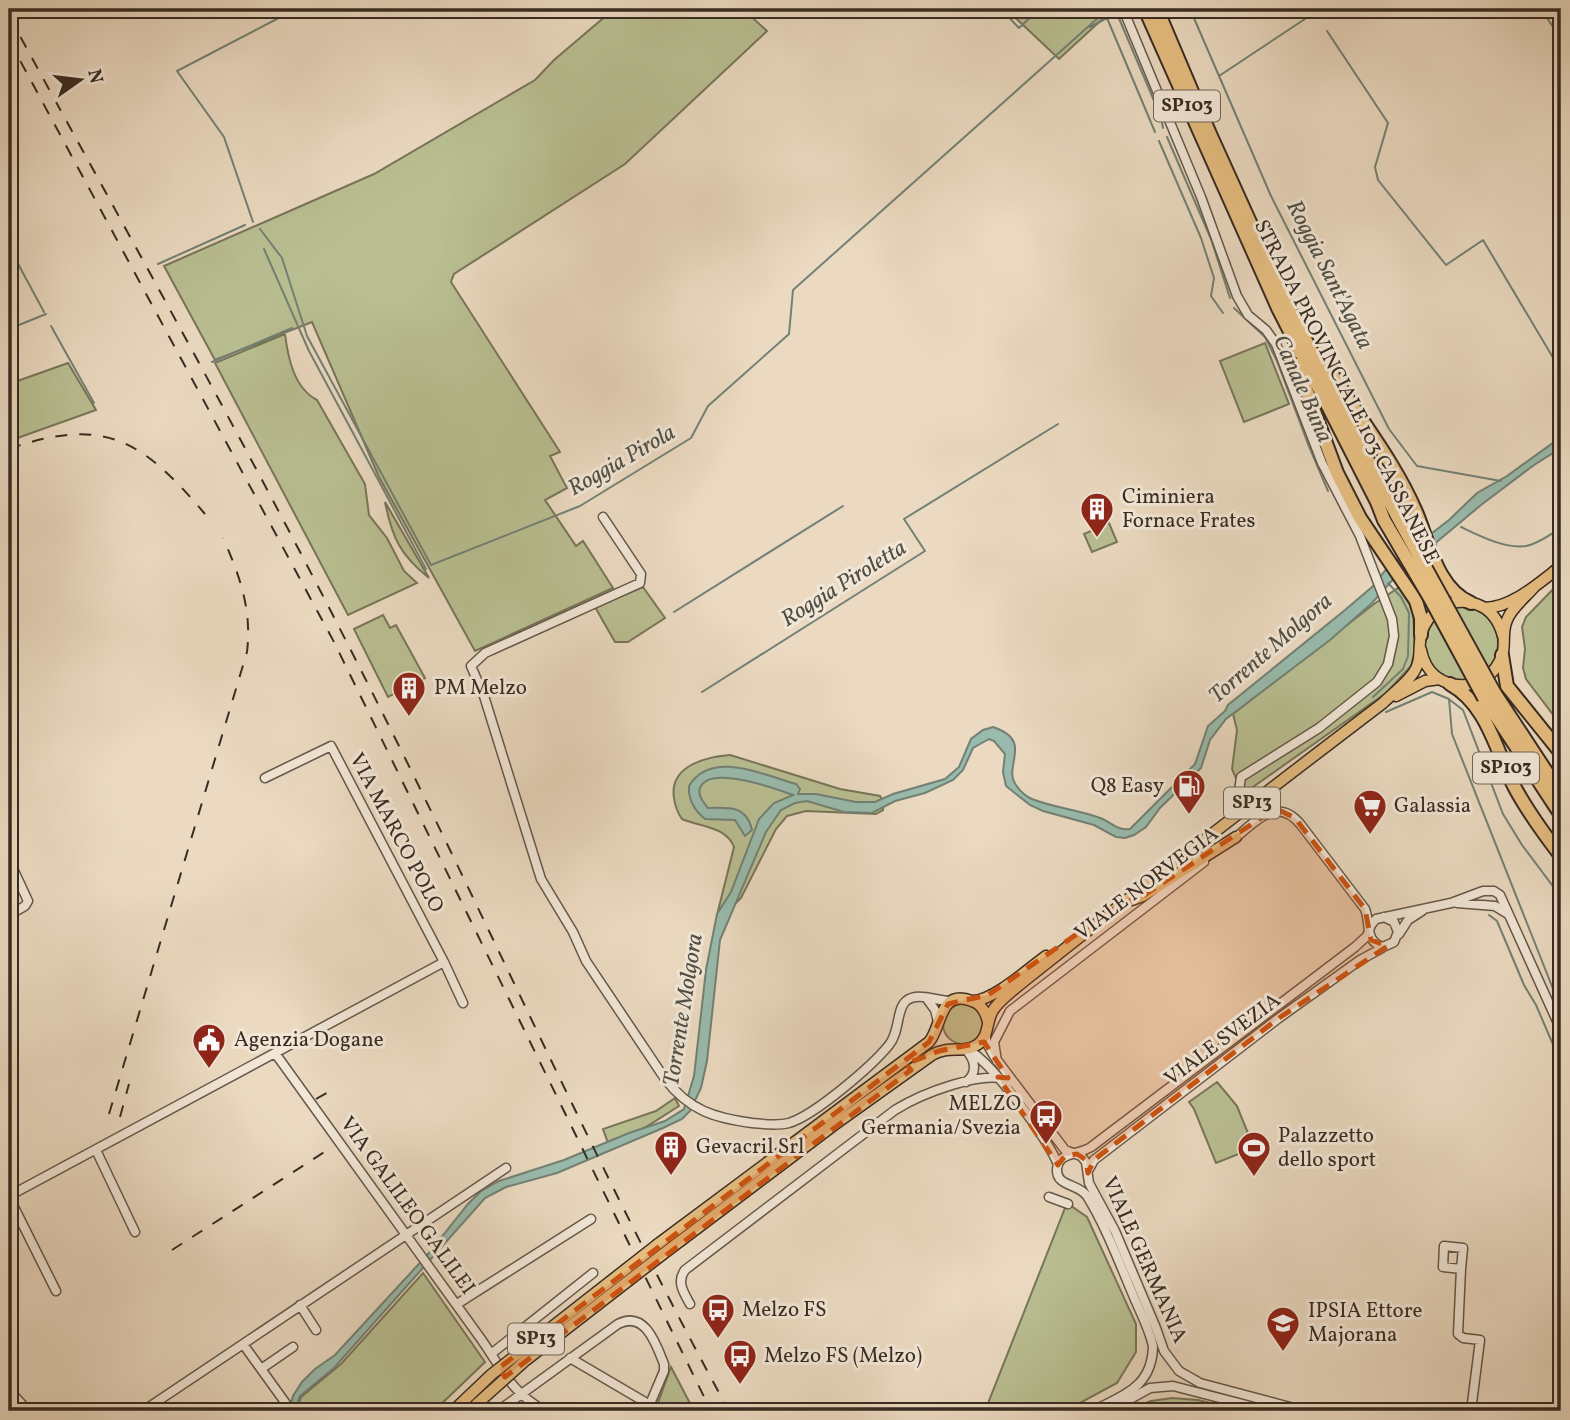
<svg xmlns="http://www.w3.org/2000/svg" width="1570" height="1420" font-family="Vollkorn,serif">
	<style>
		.green { fill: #b9bf92; stroke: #78755a; stroke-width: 2 }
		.water { fill: #99bbad; stroke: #728175; stroke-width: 2 }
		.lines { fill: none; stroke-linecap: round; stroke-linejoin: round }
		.stream { stroke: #728175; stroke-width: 2 }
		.minor-casing { stroke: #65574a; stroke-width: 11 }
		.major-casing { stroke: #382b22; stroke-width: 13 }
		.highway-casing { stroke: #382b22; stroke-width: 16 }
		.minor { stroke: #f2e7d7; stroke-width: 8 }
		.major { stroke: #e6bd80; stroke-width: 10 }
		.highway { stroke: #e6bd80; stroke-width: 12 }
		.rail { stroke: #382b22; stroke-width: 2; stroke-dasharray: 12 12; stroke-linecap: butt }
		.major-bridge-casing { stroke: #382b22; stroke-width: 13; stroke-linecap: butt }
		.highway-bridge-casing { stroke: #382b22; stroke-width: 16; stroke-linecap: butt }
		.major-bridge { stroke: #e6bd80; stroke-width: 10 }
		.highway-bridge { stroke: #e6bd80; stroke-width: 12 }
		.marked { fill: #ce520f; fill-opacity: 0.2; stroke: #ce520f; stroke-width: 5; stroke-dasharray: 14 9; stroke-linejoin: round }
		.labels { text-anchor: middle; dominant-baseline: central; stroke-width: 6; stroke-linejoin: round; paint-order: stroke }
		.shield { fill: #f2e7d7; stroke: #706358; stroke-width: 2 }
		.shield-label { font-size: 19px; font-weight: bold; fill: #382b22 }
		.street-label { font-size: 21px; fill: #382b22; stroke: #f2e7d7 }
		.poi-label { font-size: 21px; fill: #382b22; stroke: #f2e7d7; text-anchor: start }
		.water-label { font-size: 23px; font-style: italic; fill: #504f45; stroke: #f2e7d7 }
	</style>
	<rect width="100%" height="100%" fill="#ebdac1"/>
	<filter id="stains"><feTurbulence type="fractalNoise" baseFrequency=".00286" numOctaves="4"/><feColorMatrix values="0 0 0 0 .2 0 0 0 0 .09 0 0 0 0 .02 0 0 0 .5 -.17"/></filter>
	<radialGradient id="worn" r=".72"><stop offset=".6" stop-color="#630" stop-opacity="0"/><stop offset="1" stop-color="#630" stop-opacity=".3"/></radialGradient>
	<path class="green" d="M614 9H743L767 31 625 164 454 274 451 282 560 452 550 456 567 488 545 500 576 546 583 541 613 588 475 651 379 477 312 322 215 360 164 266 374 174 535 80 554 60Z
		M1006 9H1107L1109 13 1059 59Z
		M285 334C288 358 294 388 317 400L365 484 369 515 387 538 404 571 417 583 348 615 215 363Z
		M1265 343 1289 404 1244 422 1220 361Z
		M68 363 96 410 9 441V384Z
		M385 502 429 578C400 555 392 537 385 502Z
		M1109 523 1117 542 1092 552 1084 534Z
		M1559 583 1561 591V709L1554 716 1526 679 1523 668 1525 649 1522 627 1526 617Z
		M1401 586 1413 607 1415 651 1411 666 1386 693 1243 794 1232 769 1237 730 1233 714 1374 604Z
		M643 587 665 618 628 642H615L595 607Z
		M1424 643a37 37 0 1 1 74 0a37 37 0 1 1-74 0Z
		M383 615 390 628 396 625 425 678 388 697 354 629Z
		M730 755 840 789 880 796 884 803 883 810 876 814 806 811 787 816 776 829 741 898 717 922 718 911 734 847C726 826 700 827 682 819 677 812 675 806 674 798 669 766 705 757 730 755Z
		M943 1024a20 20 0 1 1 40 0a20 20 0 1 1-40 0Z
		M1217 1082 1237 1106 1254 1148 1216 1163 1194 1109 1189 1102Z
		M675 1098 679 1106 646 1127 608 1143 603 1129 656 1111Z
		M1067 1203 1087 1217 1136 1324V1352L1117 1383 1065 1411H985Z
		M423 1273 485 1362 434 1411H296L301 1397 341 1364Z
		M671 1367 694 1411H655Z
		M1172 1398 1198 1400 1219 1405 1217 1411H1125L1151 1401Z"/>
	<path class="water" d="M1561 437V448L1534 465 1481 505 1396 576 1372 603 1330 640 1226 719 1210 740 1201 768 1160 808 1146 827 1134 835 1125 838 1116 837 1094 825 1043 811 1030 805 1006 786 1003 772 1005 754 994 741 989 739 973 748 963 770 953 780 925 793 895 801 872 813 844 812 807 801 795 803 781 810 766 832 720 940 707 1061 701 1088 690 1111 682 1119 663 1128 557 1173 506 1187 485 1198 334 1368 300 1396 294 1411H289L293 1396 302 1382 315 1369 335 1355 428 1254 468 1204 481 1191 499 1181 564 1160 629 1133 665 1121 684 1109 694 1076 706 970 717 914 731 892 759 819 774 803 793 795C777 789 709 764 700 788 697 795 704 803 708 808 729 807 747 806 752 830L745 836 735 820 705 819C694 810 688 800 689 786 711 749 764 775 796 784L800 789 798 794H816L856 802H875L893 794 945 779 959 767 971 739 983 730 993 727C1035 741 1002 766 1016 785 1020 791 1025 796 1032 799 1051 807 1079 810 1100 818 1111 822 1118 831 1130 829L1195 764 1208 726 1225 711 1228 705 1345 610 1372 587 1388 567 1449 520 1477 493 1507 476Z"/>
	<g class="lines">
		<path class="stream" d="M279 9 282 16
			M1001 9 1019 28 1039 9
			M1115 9 1161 117 1163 128
			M1190 9 1271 196 1389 429 1417 466 1501 481
			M1541 9 1561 39
			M1090 27 1107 18 1155 132
			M1327 31 1388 123 1375 167 1378 180 1446 265 1483 240 1561 371
			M1219 76 1320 9
			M1167 137 1211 239 1230 298
			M1159 141 1201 238 1214 278 1211 296 1223 313
			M253 222 224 137 177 71 296 9
			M260 229 282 258 307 336 431 565 580 506 691 438 708 406 789 334 793 290 1108 9
			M9 247 44 312
			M264 249 309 351 426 569
			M158 264 245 225
			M1234 308 1265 337 1277 361 1308 444 1328 491
			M51 326 94 403
			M9 329 46 314
			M212 362 292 328
			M1461 527C1480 536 1505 549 1526 546 1538 544 1551 534 1561 528
			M674 612 843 506
			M702 692 925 551 904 519 1058 424
			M1373 697 1403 669 1408 656 1409 613 1401 597 1388 583
			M1450 700 1463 710 1503 814 1522 845 1561 897
			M1386 712 1432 692 1449 699 1452 734 1561 1009
			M1489 915 1497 921 1524 985 1536 1005 1561 1063"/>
		<defs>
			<path id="minor" d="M1123 9 1201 197 1237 296 1248 315 1266 330 1276 344 1322 463 1360 536 1392 619 1394 636 1388 664 1377 682 1319 728 1241 777 1239 791 1247 807
				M603 517 641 574 640 583 485 653 471 666 484 696 541 879 573 932 586 961 665 1079C689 1110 714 1118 752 1123 764 1124 776 1126 789 1123 815 1115 872 1066 889 1045 900 1032 896 1010 906 1001 918 991 938 1002 952 1001
				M265 778 331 746 444 962 463 1003
				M1234 839C1255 822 1277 795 1301 825L1365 909C1371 924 1364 941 1383 947L1394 942 1398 932 1394 922 1384 917
				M9 860 28 901 25 906 9 915
				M1457 903 1495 906 1508 914
				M1399 934 1408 920 1422 911
				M927 999 935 1010 938 1022
				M986 1034V1042L994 1056 1065 1150 1081 1156 1086 1162 1089 1183 1115 1231 1156 1328 1164 1351 1179 1371 1200 1383 1305 1411
				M965 1049C986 1053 1051 1143 1058 1165
				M275 1053 481 1339C502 1369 511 1392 545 1411
				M997 1061 994 1042 1010 1011 1204 862
				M966 1082C977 1074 976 1061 967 1051
				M96 1150 135 1232
				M1089 1169 1094 1160 1279 1018 1360 960 1382 948
				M9 1196 444 962
				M9 1197 56 1291
				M1049 1197 1068 1204
				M1444 1246 1463 1248 1461 1269 1443 1267Z
				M1461 1269 1458 1334 1463 1338 1480 1340 1471 1411
				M457 1304 591 1219
				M690 1304C684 1293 676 1282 685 1270L895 1110C919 1095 986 1067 1012 1082
				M300 1305 316 1330
				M243 1344 287 1405
				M491 1354 593 1273
				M570 1358 650 1405
				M261 1369 293 1347
				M9 1390 28 1411
				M9 1402 17 1411
				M143 1411 506 1168
				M498 1411 618 1324C645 1310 656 1344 664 1364V1371L647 1411
				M1093 1411C1125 1394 1152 1387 1153 1346 1149 1328 1140 1312 1133 1295 1119 1262 1106 1227 1087 1196 1078 1183 1056 1187 1057 1169 1058 1152 1079 1155 1091 1147L1355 947 1367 936 1371 925 1376 919 1451 903 1483 891H1494L1500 895 1561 1030
				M1109 1411 1150 1388 1173 1386 1270 1411"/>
			<path id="major" d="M1484 608C1512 608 1540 582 1561 566
				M1421 650C1424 665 1433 678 1448 683 1471 691 1497 677 1503 652 1505 641 1502 631 1507 620 1512 607 1526 597 1535 586
				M1396 696 1425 681 1440 679
				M1132 900 1143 896 1236 837
				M973 1001C994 1000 1028 969 1046 956
				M658 1244 929 1042C942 1027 939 988 972 1001 982 1004 986 1013 988 1022
				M663 1254 834 1125 932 1055C949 1045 964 1054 977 1045 989 1037 986 1024 992 1012 998 1001 1009 994 1018 986 1138 890 1261 796 1383 703 1393 693 1406 684 1414 672 1422 660 1418 648 1421 635 1427 611 1452 596 1476 604 1491 609 1499 621 1503 636"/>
			<path id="highway" d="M1145 9 1278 308 1377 502 1384 520
				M1157 9 1210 134 1287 304 1396 514
				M1326 364C1355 414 1393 458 1416 512 1429 542 1437 589 1471 603
				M1297 365 1337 473 1360 518 1416 601 1421 618V635
				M1502 655 1507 686 1561 753
				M1450 684C1488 705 1496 752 1515 788 1528 812 1544 834 1561 856
				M1494 692 1561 794
				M1484 698 1561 815"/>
		</defs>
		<use href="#minor" class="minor-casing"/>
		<use href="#major" class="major-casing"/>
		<use href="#highway" class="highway-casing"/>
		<use href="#minor" class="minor"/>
		<use href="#major" class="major"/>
		<use href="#highway" class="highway"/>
		<path class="rail" d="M9 16C136 249 267 481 385 718 501 949 605 1185 729 1411
			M9 40 334 642 711 1411
			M9 449C105 415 143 441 205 514
			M316 1099 332 1090
			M109 1114 247 652C252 610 240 576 223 538
			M120 1117 129 1084
			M172 1250 329 1149"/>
		<defs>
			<path id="major-bridge" d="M453 1411 492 1374 658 1244
				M469 1411 526 1360 663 1254"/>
			<path id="highway-bridge" d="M1396 514 1494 692
				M1384 520 1431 600 1484 698"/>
		</defs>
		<use href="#major-bridge" class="major-bridge-casing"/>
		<use href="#highway-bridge" class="highway-bridge-casing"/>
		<use href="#major-bridge" class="major-bridge"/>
		<use href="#highway-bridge" class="highway-bridge"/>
	</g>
	<path class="marked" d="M1279 810 1295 818 1365 909 1371 940 1388 946 1279 1018 1094 1160 1088 1173 1086 1160 1077 1154 1065 1156 1058 1165 998 1077 1008 1078 984 1042 939 1051 906 1064 911 1070 505 1377 499 1368 929 1042 948 1004 988 995 1121 904 1143 896 1264 816Z"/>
	<defs>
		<symbol id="building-pin" viewBox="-11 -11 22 30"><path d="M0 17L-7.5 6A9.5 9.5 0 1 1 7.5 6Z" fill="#8f2418" stroke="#f2e7d7"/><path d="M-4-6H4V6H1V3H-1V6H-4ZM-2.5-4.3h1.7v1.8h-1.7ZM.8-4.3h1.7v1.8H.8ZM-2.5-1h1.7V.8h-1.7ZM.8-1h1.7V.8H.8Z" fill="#fff"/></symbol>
		<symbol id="fuel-pin" viewBox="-11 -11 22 30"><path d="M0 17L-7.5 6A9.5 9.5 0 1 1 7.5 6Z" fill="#8f2418" stroke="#f2e7d7"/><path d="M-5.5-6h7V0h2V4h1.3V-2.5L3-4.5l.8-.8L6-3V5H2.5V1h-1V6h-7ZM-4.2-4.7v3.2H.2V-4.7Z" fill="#fff"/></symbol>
		<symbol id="supermarket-pin" viewBox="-11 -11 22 30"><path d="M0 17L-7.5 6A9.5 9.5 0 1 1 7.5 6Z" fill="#8f2418" stroke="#f2e7d7"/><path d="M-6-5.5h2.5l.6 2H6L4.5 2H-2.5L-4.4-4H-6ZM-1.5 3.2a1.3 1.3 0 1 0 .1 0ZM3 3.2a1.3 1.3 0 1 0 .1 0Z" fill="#fff"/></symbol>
		<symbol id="civic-pin" viewBox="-11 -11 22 30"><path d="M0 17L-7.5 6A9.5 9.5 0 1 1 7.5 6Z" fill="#8f2418" stroke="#f2e7d7"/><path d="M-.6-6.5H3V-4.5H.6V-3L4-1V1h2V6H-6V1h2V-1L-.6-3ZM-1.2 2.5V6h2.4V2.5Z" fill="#fff"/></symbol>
		<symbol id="bus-pin" viewBox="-11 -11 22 30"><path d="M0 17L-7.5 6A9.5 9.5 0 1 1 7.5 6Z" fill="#8f2418" stroke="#f2e7d7"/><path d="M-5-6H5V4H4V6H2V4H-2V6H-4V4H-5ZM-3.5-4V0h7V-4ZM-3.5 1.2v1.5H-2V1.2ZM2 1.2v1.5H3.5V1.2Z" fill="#fff"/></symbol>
		<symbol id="stadium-pin" viewBox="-11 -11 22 30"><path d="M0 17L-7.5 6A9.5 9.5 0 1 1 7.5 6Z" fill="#8f2418" stroke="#f2e7d7"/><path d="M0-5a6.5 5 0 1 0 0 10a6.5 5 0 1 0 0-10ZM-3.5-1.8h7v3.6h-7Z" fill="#fff"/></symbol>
		<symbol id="school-pin" viewBox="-11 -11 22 30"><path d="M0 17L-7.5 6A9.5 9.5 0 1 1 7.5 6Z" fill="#8f2418" stroke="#f2e7d7"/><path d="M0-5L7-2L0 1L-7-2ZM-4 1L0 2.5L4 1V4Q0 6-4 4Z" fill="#fff"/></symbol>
	</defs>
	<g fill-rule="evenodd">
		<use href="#building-pin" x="1078" y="490" width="38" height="52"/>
		<use href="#building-pin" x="390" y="669" width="38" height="52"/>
		<use href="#fuel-pin" x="1170" y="767" width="38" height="52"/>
		<use href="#supermarket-pin" x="1351" y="787" width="38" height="52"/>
		<use href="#civic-pin" x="190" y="1021" width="38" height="52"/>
		<use href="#bus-pin" x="1027" y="1097" width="38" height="52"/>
		<use href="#building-pin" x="652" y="1128" width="38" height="52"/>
		<use href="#stadium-pin" x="1235" y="1129" width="38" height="52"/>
		<use href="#bus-pin" x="699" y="1291" width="38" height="52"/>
		<use href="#school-pin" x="1264" y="1304" width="38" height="52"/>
		<use href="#bus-pin" x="721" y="1337" width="38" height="52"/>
	</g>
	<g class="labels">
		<g class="shield">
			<rect x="1154" y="90.5" width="66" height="31" rx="5"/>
			<rect x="1473" y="752.5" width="66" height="31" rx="5"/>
			<rect x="1224" y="787.5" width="56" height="31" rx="5"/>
			<rect x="508" y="1323.5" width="56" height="31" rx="5"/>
		</g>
		<g class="shield-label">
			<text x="1187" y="106">SP103</text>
			<text x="1506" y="768">SP103</text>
			<text x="1252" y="803">SP13</text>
			<text x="536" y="1339">SP13</text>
		</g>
		<g class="street-label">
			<text transform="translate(1346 392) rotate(63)">STRADA PROVINCIALE 103 CASSANESE</text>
			<text transform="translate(396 833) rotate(62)">VIA MARCO POLO</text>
			<text transform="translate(1147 884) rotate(-37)">VIALE NORVEGIA</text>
			<text transform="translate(1223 1040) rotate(-37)">VIALE SVEZIA</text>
			<text transform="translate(407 1206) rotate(54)">VIA GALILEO GALILEI</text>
			<text transform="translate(1144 1260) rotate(66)">VIALE GERMANIA</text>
		</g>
		<g class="poi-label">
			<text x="1122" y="497">Ciminiera<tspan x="1122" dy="24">Fornace Frates</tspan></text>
			<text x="434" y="688">PM Melzo</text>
			<text x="1164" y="786" text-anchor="end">Q8 Easy</text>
			<text x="1394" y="806">Galassia</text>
			<text x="234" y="1040">Agenzia Dogane</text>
			<text x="1021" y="1104" text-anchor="end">MELZO<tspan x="1021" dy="24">Germania/Svezia</tspan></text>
			<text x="1278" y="1136">Palazzetto<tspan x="1278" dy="24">dello sport</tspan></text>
			<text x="696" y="1147">Gevacril Srl</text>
			<text x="742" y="1310">Melzo FS</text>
			<text x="1308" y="1311">IPSIA Ettore<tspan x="1308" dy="24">Majorana</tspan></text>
			<text x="764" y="1356">Melzo FS (Melzo)</text>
		</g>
		<g class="water-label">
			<text transform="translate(1329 275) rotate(63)">Roggia Sant'Agata</text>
			<text transform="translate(1302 389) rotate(66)">Canale Buna</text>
			<text transform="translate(622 461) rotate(-30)">Roggia Pirola</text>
			<text transform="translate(844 584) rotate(-32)">Roggia Piroletta</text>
			<text transform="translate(1271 649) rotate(-41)">Torrente Molgora</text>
			<text transform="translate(684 1010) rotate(-81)">Torrente Molgora</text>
		</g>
	</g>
	<rect width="1570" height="1420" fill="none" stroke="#ebdac1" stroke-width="35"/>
	<rect x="10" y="10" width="1549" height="1399" fill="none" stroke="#382b22" stroke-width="3.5"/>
	<rect x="18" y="18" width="1535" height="1385" fill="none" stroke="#382b22" stroke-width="2"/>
	<g transform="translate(80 80) rotate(76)" stroke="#f2e7d7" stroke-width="5" paint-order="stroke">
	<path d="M0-5L12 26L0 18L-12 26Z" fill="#382b22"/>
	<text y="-10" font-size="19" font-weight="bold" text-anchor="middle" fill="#382b22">N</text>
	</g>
	<rect width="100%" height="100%" filter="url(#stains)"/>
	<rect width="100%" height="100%" fill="url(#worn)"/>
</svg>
